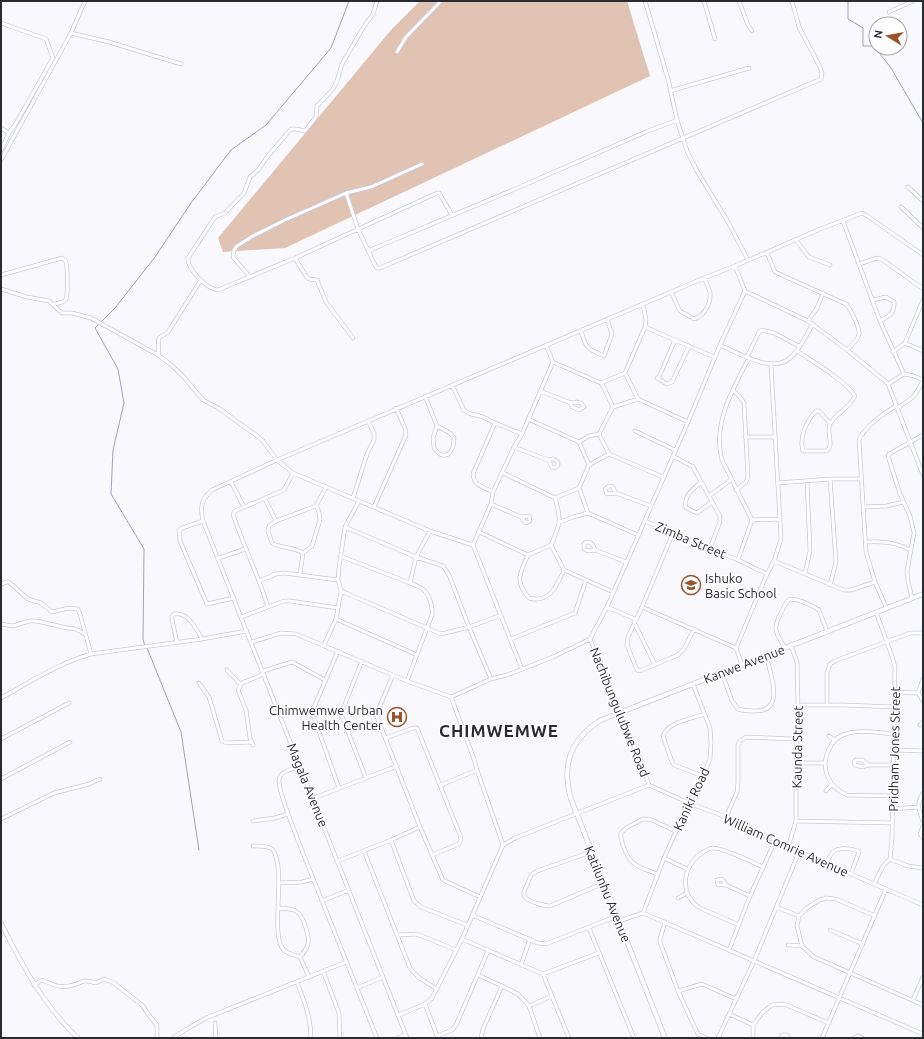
<svg xmlns="http://www.w3.org/2000/svg" width="924" height="1039" font-family="Ubuntu,sans-serif">
	<style>
		.green { fill: #e1c3b4 }
		.lines { fill: none; stroke-linecap: round; stroke-linejoin: round }
		.stream { stroke: #9fa1c3; stroke-width: 1 }
		.minor-casing { stroke: #c8c9db; stroke-width: 4.5 }
		.tertiary-casing { stroke: #c8c9db; stroke-width: 5 }
		.secondary-casing { stroke: #c8c9db; stroke-width: 5.5 }
		.minor { stroke: #fff; stroke-width: 3 }
		.tertiary { stroke: #fff; stroke-width: 3.5 }
		.secondary { stroke: #fff; stroke-width: 4 }
		.labels { text-anchor: middle; dominant-baseline: central; stroke-width: 3; stroke-linejoin: round; paint-order: stroke }
		.street-label { font-size: 13px; fill: #2a2b32; stroke: #fff }
		.poi-label { font-size: 13px; fill: #2a2b32; stroke: #fff; text-anchor: start }
		.district-label { font-size: 17px; font-weight: bold; letter-spacing: 1px; fill: #2a2b32; stroke: #fff }
	</style>
	<rect width="100%" height="100%" fill="#f9f9fd"/>
	<path class="green" d="M420 1H627L650 76 285 248 223 252 218 238 391 30Z"/>
	<g class="lines">
		<path class="stream" d="M848 1V19L863 28V46H874L891 68 923 123
			M145 646 143 639 144 549 111 494 113 450 124 403 118 369 95 328 115 308 155 257 191 203 231 150 266 125 331 48 349 1
			M147 648 181 732 199 850"/>
		<defs>
			<path id="minor" d="M377 1 373 14 363 28 342 64 337 81 333 89 317 106 316 117 305 131 296 129H291L267 157 259 169 250 177 244 193 225 213 215 217 188 258C187 269 207 289 218 290L295 258 437 193H439L452 215
				M645 1 668 79 677 120 687 151 697 171 728 222 748 260
				M704 1 715 39
				M739 1 748 25 752 31
				M889 12 913 1
				M1 23 46 39 53 58
				M71 33 109 42 181 64
				M397 52 406 37 441 1
				M670 91 749 68
				M1 128 9 133
				M1 150 9 133 15 125 53 58
				M1 160 71 33 85 1
				M908 187 923 201
				M346 193 358 229 375 265 377 268H380L821 79 822 73 820 67 799 27 792 1
				M901 207 923 228
				M843 221 880 321 904 374 888 384
				M796 240 809 257 830 265
				M368 251 522 186 648 131 677 120
				M767 253 775 272 846 304C851 310 860 328 859 334 858 340 851 346 847 350
				M295 258 306 276 309 279 317 280 326 302 353 338
				M859 264 874 259 878 258 883 260 923 289
				M735 266 745 291
				M1 275 62 258C63 259 64 259 65 260 68 263 68 295 66 299 64 303 58 303 54 304
				M250 277 233 257 234 250 237 246 253 236 285 220 346 193 371 187 422 164
				M1 289 27 297 49 301 62 313H72L91 318 158 355 170 364 183 376 203 400 220 409 239 423 256 435 263 441 277 460 293 473 430 531 473 545
				M671 292 680 311 694 319C704 316 711 304 710 293 709 288 706 282 704 278
				M872 300 886 297 894 302C895 313 889 316 880 321
				M808 321 817 308 823 293
				M645 327 714 357
				M581 331C586 348 587 349 604 356L612 334 607 319
				M675 340 659 377 657 378 667 384 672 382 689 346
				M905 343 923 351
				M720 345C738 353 772 374 790 358 800 350 806 335 813 324
				M797 351C812 361 846 381 855 396 850 408 835 414 830 424 826 433 835 446 826 451H803C799 438 806 421 816 411H819L830 423
				M893 352 905 343 923 300
				M158 355C160 349 157 344 159 338L168 332 201 280
				M747 357 759 332 762 330 774 333 799 346
				M749 358C733 388 712 425 722 460L752 520 738 560 767 574
				M553 362 601 383 604 388 613 407
				M625 373 638 399 688 422
				M904 374 914 376 923 380
				M601 383 625 373 645 327 646 320 643 304
				M452 385 464 410 468 413 483 417 495 423 522 434
				M733 390 740 397 744 403 748 477 746 482 736 490
				M540 391 571 403 572 407 579 410 584 407 581 403 577 402 571 403
				M425 396 437 426 450 433 454 438C454 454 444 462 434 448L433 438 437 426
				M897 408C911 400 916 396 923 380
				M528 419 579 442 589 465
				M635 431 675 450
				M599 434 609 454 663 477
				M745 437H775
				M579 442 589 436 599 434 613 407 638 399
				M514 447 548 460 553 459 558 462V465L555 468 552 467 548 460
				M673 456 693 467 720 516V522L710 548
				M503 473 555 498C562 521 560 524 551 545L528 555C520 573 514 581 529 598 550 604 557 585 564 570
				M231 482 244 507
				M701 482C693 489 683 496 686 508L697 513 712 502
				M778 483 830 479H861
				M579 488 588 513
				M493 492C485 488 473 485 473 474L495 423
				M616 493 612 486H609L605 489 607 494 616 493 651 506
				M709 496 732 479
				M353 498 367 454 374 440V433L368 421
				M555 498 579 488 589 465 609 454
				M265 499 276 521
				M491 504 521 517 526 523 530 521 529 516 521 517
				M374 507 406 435 405 428 396 408
				M864 507 887 506 903 502
				M752 520 780 519
				M203 521 182 528 179 530 180 541 207 604 234 598
				M645 521 738 560
				M560 522 573 517 588 513 638 535
				M345 527 416 557 443 566 449 575 469 627 491 679
				M479 532 528 555
				M673 533 642 607 628 637 627 645 637 670 640 671 678 655 684 649 694 629
				M865 542C882 541 895 542 910 550
				M551 545 564 570 613 592
				M595 550C593 545 592 542 586 542L584 544V549L588 551 595 550 626 562
				M303 553C293 546 281 549 272 543L268 531 269 526 276 521 316 506 326 487
				M303 553 312 546 320 520 319 512 316 506
				M340 556 410 583C414 585 421 587 424 590 430 596 433 608 432 615L407 681
				M219 558 245 549
				M774 561 844 590H851L875 582
				M805 573 810 551 807 481
				M300 574 303 553
				M259 581 276 574 284 573 338 580
				M410 583 416 557 430 531
				M1 584 7 582H9L28 599 41 603 52 612 69 608 78 609 80 614 91 654
				M830 585 836 562 830 479
				M341 591 441 634 469 627 501 615
				M912 598 908 581 907 571 914 533 910 516 900 494 888 456 889 454 923 435
				M268 607C258 575 244 546 233 515L235 511 284 490 293 473
				M607 607 635 619
				M642 607 736 648
				M886 607 875 582 866 552 859 440C864 427 884 413 896 406
				M241 617 284 601H290L338 608
				M336 619 417 655
				M634 622 655 665
				M1 624 13 626 29 621H37L67 628 76 629 85 634
				M511 639 575 613 586 580
				M590 639 608 680 619 712 639 757 649 785
				M252 642 281 633 296 634 407 681 451 697 491 679 507 675 553 657 590 639 607 607 688 422 720 345 745 291 808 321 847 350 885 381 888 384 923 475
				M177 643 172 619V616L174 614C189 612 196 629 202 639
				M324 645 336 619 341 591 338 580 339 567 345 527 359 501
				M785 648C776 633 772 629 781 613 783 608 785 603 790 599 799 599 811 605 819 610L827 631
				M338 651 312 712 339 788
				M362 661 341 714 366 778
				M742 665 736 648 767 574 774 561 781 539 771 364
				M522 669 473 545 491 504 493 492 514 447 522 434 553 362 546 345
				M227 670 240 684
				M263 671 292 662 325 680
				M722 673 732 701 738 709C744 711 750 711 756 711 786 711 770 673 766 655
				M393 675 379 708 377 717 420 827 443 880 480 897
				M923 679 918 693 923 701
				M199 683 209 697 222 741 227 743 251 742
				M895 692 918 693
				M451 697 474 759 477 770 503 845
				M1 698C30 682 59 663 91 654L202 639 247 631
				M798 705H844L894 707
				M827 705V673L830 664 835 661 910 633H923
				M920 725 923 722
				M829 736 834 740
				M386 738 413 728H417L460 835 461 840 459 844 432 855
				M1 739 69 703
				M253 745 250 738 246 710 238 690 242 683 264 674
				M894 750 923 751
				M796 763H824
				M868 765 863 760H856L854 762 855 765 862 767 868 765H894
				M300 766C293 769 280 771 279 780 278 792 295 831 299 843 325 909 351 973 377 1038
				M703 776 674 765 672 762 663 736C668 722 691 719 704 714
				M1 779 70 742
				M441 785 477 770
				M649 785 689 803 726 817 788 847 923 905
				M826 791 832 784
				M923 793C916 805 919 810 923 821
				M893 796 847 795C828 787 820 768 829 749 832 743 835 738 841 736 856 728 878 733 894 734
				M314 798 397 766
				M893 809 918 807
				M726 817 737 792 738 782V745L740 741 746 737 797 739
				M1 819 54 793 89 784 100 779
				M253 821 275 818 288 814
				M796 821 892 823
				M923 826 920 834 923 838
				M420 827 391 840 414 901 421 907 467 925
				M253 846C259 846 267 845 272 849 274 851 275 854 276 857 284 880 271 935 283 949 287 954 295 955 300 957L309 977
				M788 847 796 821V763L798 705 797 662 791 646
				M364 851 410 968 419 978 437 989
				M591 852 537 871 531 875 524 892C524 894 523 896 526 898 530 902 545 906 550 906L604 883
				M664 858 687 869
				M890 859 908 866 923 868
				M338 861 391 840
				M826 864C828 860 830 855 833 852 839 847 853 848 859 852L851 874
				M657 874C640 867 631 867 624 848 622 843 620 839 621 833L626 828 643 819 652 820 675 831
				M280 883 302 882 313 879
				M874 884 883 866 890 859 892 838 895 667 892 656 876 612
				M726 885 722 879 717 880 718 885H726L750 896
				M678 898 687 893
				M322 901 349 890
				M776 907 799 916
				M279 908C284 909 293 908 297 912 303 915 310 937 308 944 307 949 303 953 300 957
				M643 913 664 858 689 803 703 776 710 759 711 742 710 728 693 684
				M472 915 538 943 546 944 617 916
				M875 916 836 899 826 898 820 900 808 907 799 916 797 926 802 946 814 957 923 1005
				M619 921 643 913 923 1034
				M665 922 660 939V942L678 991 695 1028 698 1034 706 1038
				M739 925 700 908C679 894 682 867 702 853 705 851 709 848 713 848 725 848 751 862 763 867
				M589 928 634 1038
				M830 930 863 944
				M398 935 417 934 456 950
				M462 939 543 974 599 953
				M788 945 802 946
				M729 950 750 896 775 841
				M521 965 530 939
				M323 971 339 1013 340 1038
				M543 974 569 1038
				M478 975 502 986
				M297 982C304 1001 311 1017 311 1038
				M34 985 42 980C52 984 57 988 69 986 83 984 80 978 96 983L104 979 114 983 143 1006 148 1014 157 1025V1038
				M357 988 383 977
				M678 991 702 984 736 999
				M913 1000 923 977
				M425 1004 438 1038
				M529 1006 552 996
				M729 1014 753 1025
				M399 1015 425 1004 432 998 462 939 503 845 515 838 649 785
				M215 1023 216 1038
				M437 1036 452 1030 456 1025 488 951
				M173 1038 185 1030 206 1018 346 962
				M398 1038 406 1035
				M407 1038 203 521C200 507 201 499 212 490L277 460 704 278 735 266 818 230 862 213 866 215 923 255
				M481 1038 483 1029 502 986 518 994 529 1006 540 1038
				M718 1038 754 961 799 852
				M753 1038V1025L763 1012 772 1005 784 1004 829 1023
				M781 1038 782 1035H786L789 1038
				M822 1038 886 889
				M854 1038 858 1036 862 1038"/>
			<path id="tertiary" d="M1 923C22 965 44 1006 78 1038"/>
			<path id="secondary" d="M665 1038 571 799C561 764 571 739 601 720L923 594"/>
		</defs>
		<use href="#minor" class="minor-casing"/>
		<use href="#tertiary" class="tertiary-casing"/>
		<use href="#secondary" class="secondary-casing"/>
		<use href="#minor" class="minor"/>
		<use href="#tertiary" class="tertiary"/>
		<use href="#secondary" class="secondary"/>
	</g>
	<defs>
		<symbol id="school-ring" viewBox="-11 -11 22 22"><circle r="9.5" fill="#fff" stroke="#995329" stroke-width="1.5"/><path d="M0-5L7-2L0 1L-7-2ZM-4 1L0 2.5L4 1V4Q0 6-4 4Z" fill="#995329"/></symbol>
		<symbol id="hospital-ring" viewBox="-11 -11 22 22"><circle r="9.5" fill="#fff" stroke="#995329" stroke-width="1.5"/><path d="M-5-5h3v3.5h4V-5h3V5h-3V1.5h-4V5h-3Z" fill="#995329"/></symbol>
	</defs>
	<g fill-rule="evenodd">
		<use href="#school-ring" x="680" y="574" width="22" height="22"/>
		<use href="#hospital-ring" x="386" y="706" width="22" height="22"/>
	</g>
	<g class="labels">
		<g class="street-label">
			<text transform="translate(691 540) rotate(23)">Zimba Street</text>
			<text transform="translate(744 664) rotate(-21)">Kanwe Avenue</text>
			<text transform="translate(620 712) rotate(68)">Nachibungulubwe Road</text>
			<text transform="translate(797 747) rotate(-89)">Kaunda Street</text>
			<text transform="translate(894 749) rotate(-89)">Pridham Jones Street</text>
			<text transform="translate(308 785) rotate(68)">Magala Avenue</text>
			<text transform="translate(691 799) rotate(-65)">Kaniki Road</text>
			<text transform="translate(786 845) rotate(24)">William Comrie Avenue</text>
			<text transform="translate(608 894) rotate(68)">Katilunhu Avenue</text>
		</g>
		<g class="poi-label">
			<text x="705" y="578">Ishuko<tspan x="705" dy="15">Basic School</tspan></text>
			<text x="383" y="710" text-anchor="end">Chimwemwe Urban<tspan x="383" dy="15">Health Center</tspan></text>
		</g>
		<g class="district-label">
			<text x="499" y="730">CHIMWEMWE</text>
		</g>
	</g>
	<rect width="924" height="1039" fill="none" stroke="#2a2b32" stroke-width="4"/>
	<g transform="translate(888 36) rotate(281)"><circle r="19" fill="#ffffff" stroke="#aaaaad"/>
	<path d="M0-3L7 15L0 10L-7 15Z" fill="#995329"/>
	<text y="-6" font-size="11" font-weight="bold" text-anchor="middle" fill="#2a2b32">N</text>
	</g>
</svg>
